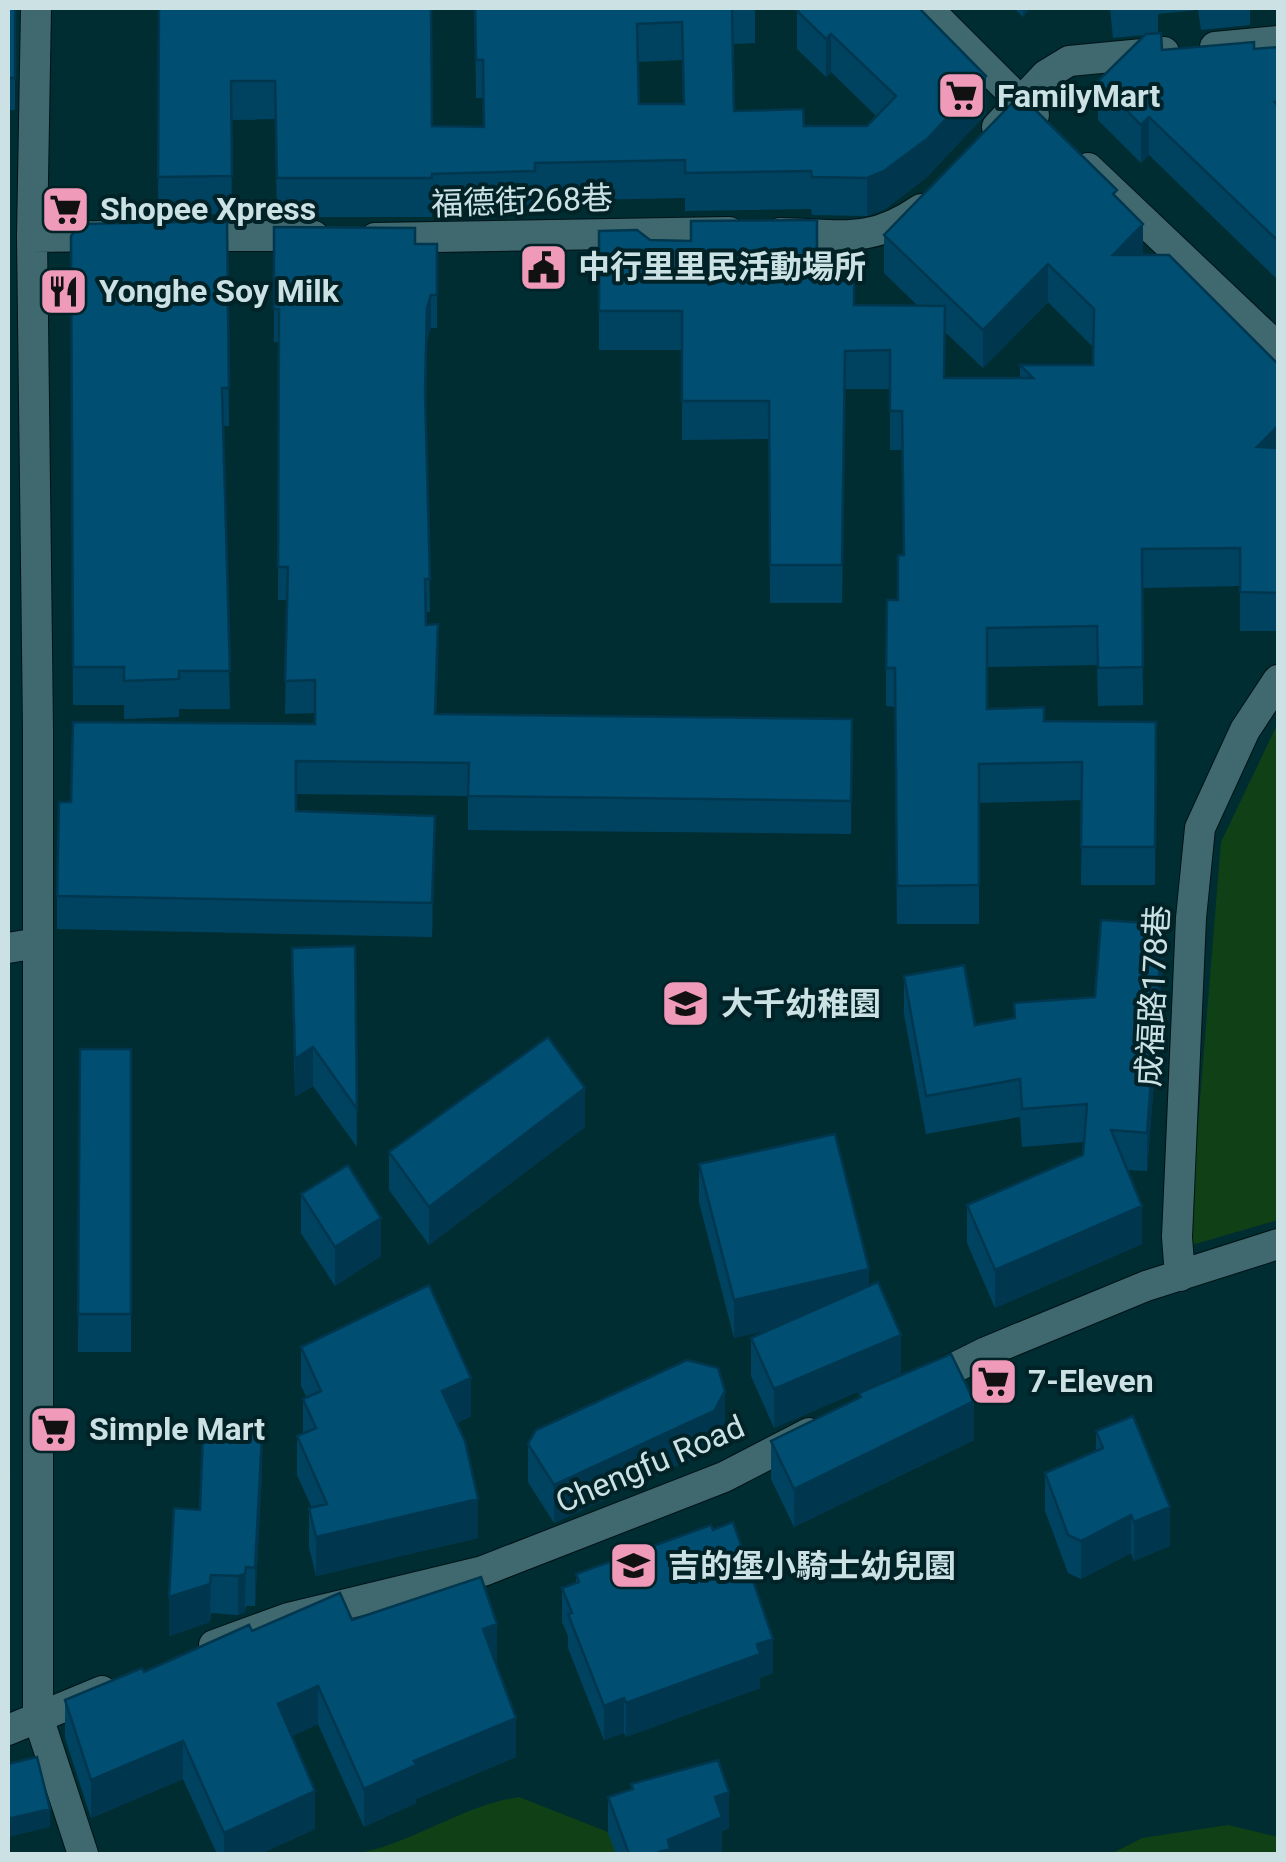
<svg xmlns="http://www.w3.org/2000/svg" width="1286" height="1862" font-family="Roboto,'Noto Sans TC',sans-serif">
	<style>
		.green { fill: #104016 }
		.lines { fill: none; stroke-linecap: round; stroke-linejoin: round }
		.minor-casing { stroke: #001316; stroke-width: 32 }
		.minor { stroke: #3f696e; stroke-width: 30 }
		.wall { fill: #004361; fill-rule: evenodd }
		.shaded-wall { fill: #00374f }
		.building { fill: #004e71; stroke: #00374f; stroke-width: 2.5; fill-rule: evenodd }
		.labels { text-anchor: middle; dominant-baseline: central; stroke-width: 8; stroke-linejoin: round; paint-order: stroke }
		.poi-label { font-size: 32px; font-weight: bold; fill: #cbe1e4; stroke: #012226; text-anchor: start }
		.street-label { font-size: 32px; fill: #cbe1e4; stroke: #012226 }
	</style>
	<rect width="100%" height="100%" fill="#002d32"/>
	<path class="green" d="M1278 723V1220L1188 1246 1221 842Z
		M519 1797 613 1834 617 1854H355C413 1844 460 1806 519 1797Z
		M1228 1825 1278 1837V1854H1111L1142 1838Z"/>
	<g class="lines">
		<defs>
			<path id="minor" d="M36 8 32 237 38 729V1717L83 1854
				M927 8 1034 115
				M1215 47 1278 41
				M997 127 1046 75 1069 61 1164 52
				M1088 168 1278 348
				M780 233C840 234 869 245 921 209
				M190 236H314
				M32 237 109 236
				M375 238 729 232
				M8 948 38 943
				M1180 1276 1177 1237 1191 918 1200 828 1245 730 1278 680
				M924 1383 986 1352 1146 1286 1278 1244
				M214 1645 288 1618 483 1571 724 1477 809 1433
				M8 1730 102 1691"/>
		</defs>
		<use href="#minor" class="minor-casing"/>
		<use href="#minor" class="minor"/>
	</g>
	<path class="wall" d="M8 8H15V110H8Z
		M159 8 432 126 483 127V98H476L475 8H755V43L733 44 734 111 804 126H867L876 116 831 72 826 77 797 49V11L986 114 927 177 884 210 867 216 812 215 811 209 685 211V198L535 201V209L432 212V217H277L275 119 231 120 232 214 158 215ZM682 60 683 104H639L638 62Z
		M1014 8H1030L1023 17Z
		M1110 8H1250V25L1201 30 1198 10 1158 14V33L1162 50 1254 49 1278 47V280L1149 155 1141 163 1098 120V81L1145 35 1113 38Z
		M1117 198 1143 255 1278 364V631H1240V586L1142 588 1143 705 1098 706 1097 665 987 667V709L1044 721 1156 722 1155 885H1081L1082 800 979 803V924H897L895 707 886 706V668L898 600 904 555 902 450H890V389H845L842 603H770L769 439 682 440V350H599V231L650 240 691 241 817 281 854 305 918 306 884 273V235ZM1048 302 1093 347V365H1020V378H945V332L983 368Z
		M227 221 229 426H223L230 709H179V717L124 719V705H73L71 236Z
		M274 227 415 244H437V328H431L427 341 426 409 430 612H425L426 625 438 658 436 714 852 719 851 834 468 830V796L296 794V811L435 849 432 937 57 929V896L71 802 315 724V713L285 714 287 600H278L279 342H274Z
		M355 946 357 1147 313 1086 295 1097 292 986V948Z
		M1163 963 1147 1171 1127 1170 1142 1244 995 1308 967 1243V1205L1083 1155 1084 1142 1022 1147 1020 1117 926 1134 904 1014V976L975 1025 1014 1018V1003L1095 997Z
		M80 1049H131V1352H78Z
		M585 1127 429 1245 389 1190V1152Z
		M699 1164 869 1286 901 1373 774 1428 751 1376V1338L768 1330 734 1338 699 1202Z
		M301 1194 381 1256 335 1286 301 1233Z
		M301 1347 471 1416 457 1423 478 1538 316 1576 309 1547V1508H312L297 1475V1436L303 1434V1399L307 1398 301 1386Z
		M859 1393 974 1440 794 1527 771 1479V1441L859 1398Z
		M725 1430 714 1449 554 1523 528 1482V1444Z
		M1096 1431 1170 1546 1134 1561 1131 1553 1081 1579 1068 1573 1045 1511V1473L1096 1451Z
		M262 1472 255 1606H246L245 1612 238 1615 211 1613 210 1622 169 1636 200 1510Z
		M576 1574 773 1673 760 1678V1688L626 1737 624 1733 604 1740 568 1648V1636L562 1622V1588L576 1583Z
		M352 1620 497 1662 495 1663 516 1757 416 1799V1803L364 1827 318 1724 292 1736 315 1829 260 1854H217L183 1779 91 1818 65 1738V1700L252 1631Z
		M631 1784 729 1828 722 1831V1853L718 1854H616L608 1833V1797L631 1790Z"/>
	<path class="shaded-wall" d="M1023 8H1030L1023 17Z
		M831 34V72L826 77V39Z
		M986 76V114L927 177 884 210 867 216V178Z
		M1149 117V155L1141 163V125Z
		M1143 224V262L1113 255Z
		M1048 264V302L983 368V330Z
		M431 295V328L427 341 425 425 427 308Z
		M1278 426V464L1257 447Z
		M435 816V849L432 937V903Z
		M1163 924V963L1147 1171V1133Z
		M313 1047V1086L295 1097V1059Z
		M585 1088V1127L429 1245V1207Z
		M1142 1206V1244L995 1308V1270Z
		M381 1218V1256L335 1286V1247Z
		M869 1269V1308L734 1338V1300Z
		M901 1335V1373L774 1428V1389Z
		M471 1378V1416L442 1430V1391Z
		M725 1391V1430L714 1449 554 1523V1485Z
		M974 1401V1440L794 1527V1489Z
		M262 1434V1472L255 1606V1568Z
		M478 1499V1538L316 1576V1537Z
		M1170 1507V1546L1134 1561V1522Z
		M1131 1515V1553L1081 1579V1541Z
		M246 1567 245 1612 238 1615V1576Z
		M211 1575 210 1622 169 1636V1597Z
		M497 1624V1662L483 1667V1629Z
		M773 1639V1673L760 1678V1688L626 1737V1703Z
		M318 1686V1724L278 1743V1704Z
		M624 1698V1733L604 1740V1706Z
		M516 1718V1757L416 1799V1803L364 1827V1789L414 1761Z
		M183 1741V1779L91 1818V1780Z
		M315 1791V1829L260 1854H224V1833Z
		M729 1792V1828L722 1831V1853L718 1854H659L668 1840 715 1797Z
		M50 1809V1827L8 1837V1819Z"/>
	<path class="building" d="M8 8H15V78H8Z
		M159 8H431L432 126 484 127 483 60H476L475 8H732L734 111 803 109 804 126H867L896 96 831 34 826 39 797 11 800 8H919L986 76 927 139 884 171 867 178 812 177 811 171 685 173V160L535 163V171L432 174V178H277L275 81H231L232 176 158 177ZM682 22 684 104H639L637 24Z
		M1161 33 1162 50 1254 42V49L1278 47V102H1275L1278 106V241L1149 117 1141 125 1098 81 1146 34Z
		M1020 95 1117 190 1113 194 1143 224 1113 255H1169L1278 364V426L1257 447 1278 448V593L1240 592V548L1142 549 1143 667 1098 668 1097 626 987 628V709L1044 707V721L1156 722 1155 847H1081L1082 762 979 764V885L897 886 895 668H886L887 600H898V555H904L902 411H890V350L845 351 842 565H770L769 401H682V311H599V231L637 230 650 240 691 241V221L817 220V281H854V305L945 306 944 378H1033L1020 365H1093L1094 309 1048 264 983 330 884 235Z
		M227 221 229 388H222L230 671H179V679L124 681V667H73L71 236 80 224Z
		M274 227 415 228V244H437V295H431L427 308 425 391 430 579H425L426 625 438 624 435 714 852 719 851 801 468 796 469 763 296 761V811L435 816 432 903 57 896 59 802H71L73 722 315 724V680L285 681 288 567H278L279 309H274Z
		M1101 920 1163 924 1147 1133 1111 1130 1142 1206 995 1270 967 1205 1083 1155 1087 1104 1022 1109 1020 1079 926 1096 904 976 964 965 975 1025 1015 1018 1014 1003 1095 997Z
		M355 946 357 1109 313 1047 295 1059 292 948Z
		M548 1037 585 1088 429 1207 389 1152Z
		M80 1049H131V1314H78Z
		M835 1134 869 1269 734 1300 699 1164Z
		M348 1165 381 1218 335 1247 301 1194Z
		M878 1282 901 1335 774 1389 751 1338Z
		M429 1285 471 1378 442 1391 465 1441 478 1499 316 1537 309 1508 327 1504 297 1436 316 1428 303 1399 321 1391 301 1347Z
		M951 1354 974 1401 794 1489 771 1441 861 1397 859 1393Z
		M687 1360 718 1368 725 1391 714 1411 554 1485 528 1444 536 1430Z
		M1133 1416 1170 1507 1134 1522 1131 1515 1081 1541 1068 1535 1045 1473 1103 1448 1096 1431Z
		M203 1432 262 1434 255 1568 246 1567 245 1574 238 1576 211 1575 210 1584 169 1597 174 1508 200 1510Z
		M8 1475H9L8 1526Z
		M733 1522 773 1639 757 1644 760 1654 626 1703 624 1698 604 1706 568 1614 572 1613 562 1588 579 1582 576 1574 711 1525 713 1530Z
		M481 1577 497 1624 483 1629 516 1718 414 1761 416 1765 364 1789 318 1686 278 1704 315 1791 224 1833 183 1741 91 1780 65 1700 142 1668 144 1672 249 1625 252 1631 340 1593 352 1620Z
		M37 1757 50 1809 8 1819V1764Z
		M718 1760 729 1792 715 1797 722 1817 668 1840 670 1849 659 1852 660 1854H629L608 1797 633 1789 631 1784Z"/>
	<defs>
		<symbol id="supermarket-square" viewBox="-11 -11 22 22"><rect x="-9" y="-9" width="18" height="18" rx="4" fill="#ef9ab8" stroke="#012226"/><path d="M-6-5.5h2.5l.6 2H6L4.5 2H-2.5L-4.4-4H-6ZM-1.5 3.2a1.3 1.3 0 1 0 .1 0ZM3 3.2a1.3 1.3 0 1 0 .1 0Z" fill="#111"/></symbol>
		<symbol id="civic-square" viewBox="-11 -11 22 22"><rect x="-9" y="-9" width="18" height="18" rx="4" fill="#ef9ab8" stroke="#012226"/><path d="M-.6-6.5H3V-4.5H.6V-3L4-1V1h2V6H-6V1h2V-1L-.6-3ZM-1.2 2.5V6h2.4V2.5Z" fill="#111"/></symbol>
		<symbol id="restaurant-square" viewBox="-11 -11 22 22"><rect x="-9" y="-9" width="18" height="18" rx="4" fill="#ef9ab8" stroke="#012226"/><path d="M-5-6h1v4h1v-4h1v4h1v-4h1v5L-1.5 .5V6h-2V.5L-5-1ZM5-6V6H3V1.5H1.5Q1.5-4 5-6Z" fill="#111"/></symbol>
		<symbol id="school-square" viewBox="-11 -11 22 22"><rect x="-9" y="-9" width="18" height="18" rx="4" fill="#ef9ab8" stroke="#012226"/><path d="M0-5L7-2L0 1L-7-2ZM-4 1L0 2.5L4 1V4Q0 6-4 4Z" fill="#111"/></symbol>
	</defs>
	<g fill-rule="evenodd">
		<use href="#supermarket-square" x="934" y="68" width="55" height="55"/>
		<use href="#supermarket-square" x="38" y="182" width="55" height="55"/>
		<use href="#civic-square" x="516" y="240" width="55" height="55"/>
		<use href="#restaurant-square" x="36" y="264" width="55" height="55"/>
		<use href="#school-square" x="658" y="976" width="55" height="55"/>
		<use href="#supermarket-square" x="966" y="1354" width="55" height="55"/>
		<use href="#supermarket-square" x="26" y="1402" width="55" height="55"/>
		<use href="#school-square" x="606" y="1538" width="55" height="55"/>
	</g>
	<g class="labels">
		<g class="poi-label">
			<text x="997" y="96">FamilyMart</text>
			<text x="100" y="209">Shopee Xpress</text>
			<text x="578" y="267">中行里里民活動場所</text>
			<text x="99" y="291">Yonghe Soy Milk</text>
			<text x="721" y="1004">大千幼稚園</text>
			<text x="1028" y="1381">7-Eleven</text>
			<text x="89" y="1429">Simple Mart</text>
			<text x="668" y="1566">吉的堡小騎士幼兒園</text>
		</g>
		<g class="street-label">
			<text transform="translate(522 201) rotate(-2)">福德街268巷</text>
			<text transform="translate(1153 996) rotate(-87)">成福路178巷</text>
			<text transform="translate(650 1464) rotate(-23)">Chengfu Road</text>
		</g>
	</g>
	<rect width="1286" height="1862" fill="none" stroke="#cbe1e4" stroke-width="20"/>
</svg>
